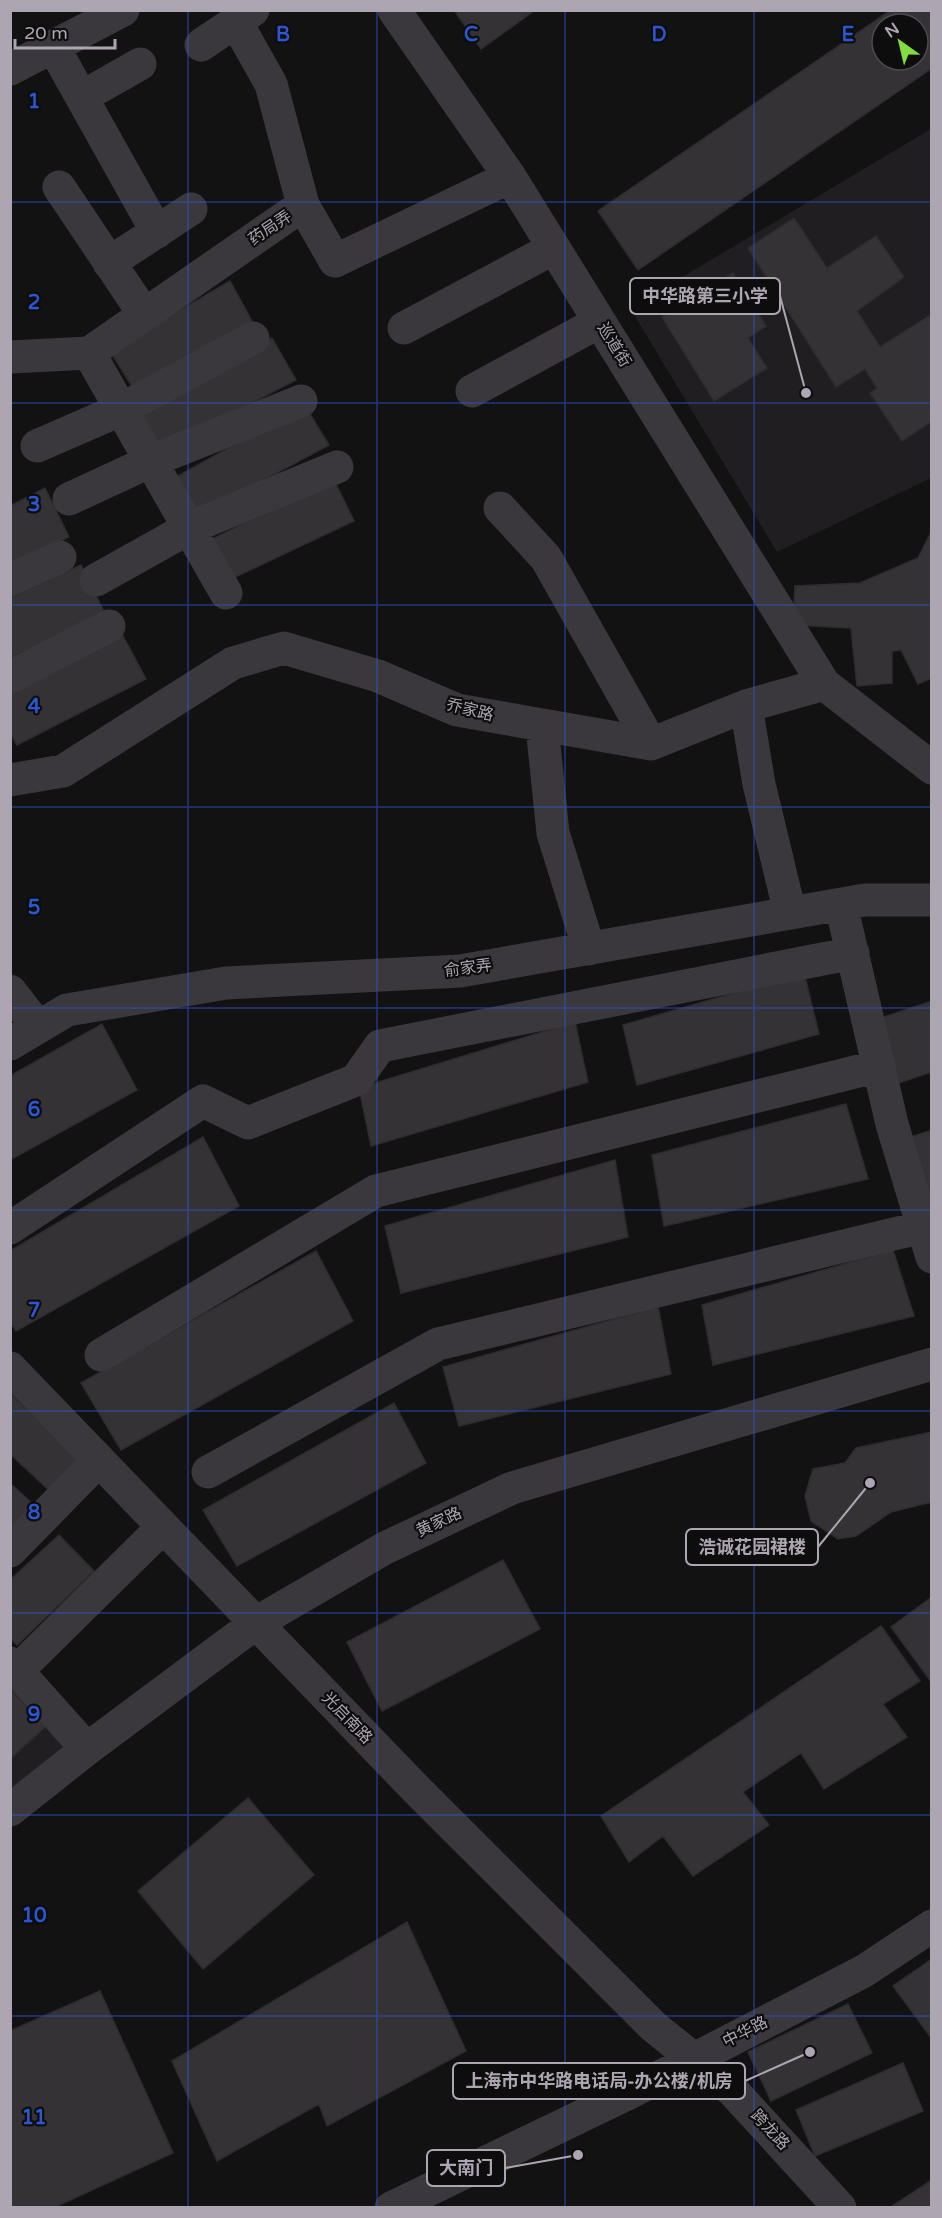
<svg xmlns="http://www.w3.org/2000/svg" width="942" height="2218" font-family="'Varela Round','Noto Sans SC',sans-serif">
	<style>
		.built { fill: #201e20 }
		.building { fill: #343235; stroke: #2f2c2f; stroke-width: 1.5; fill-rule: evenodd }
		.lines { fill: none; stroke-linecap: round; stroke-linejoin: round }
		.minor { stroke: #3b383d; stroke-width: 33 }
		.grid { fill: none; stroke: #2b57d4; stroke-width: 1.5; stroke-opacity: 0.55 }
		.labels { text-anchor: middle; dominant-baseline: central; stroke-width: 4.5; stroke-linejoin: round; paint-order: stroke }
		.street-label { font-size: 16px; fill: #ada5b2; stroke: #0e0d0e }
		.grid-label { font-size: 20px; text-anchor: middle; font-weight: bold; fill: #2b57d4; stroke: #0e0d0e; stroke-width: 4.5; stroke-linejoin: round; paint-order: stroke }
		.leader { fill: none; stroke: #ada5b2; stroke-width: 2 }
		.callout-dot { fill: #ada5b2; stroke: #0e0d0e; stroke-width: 2 }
		.callout { fill: #0e0d0e; stroke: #ada5b2; stroke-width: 2 }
		.callout-label { font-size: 18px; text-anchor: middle; font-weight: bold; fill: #ada5b2 }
	</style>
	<rect width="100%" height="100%" fill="#131213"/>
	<path class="built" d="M931 129V478L777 552 630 308Z
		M10 1687 75 1748 10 1800Z"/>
	<path class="building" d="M454 10H535L481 49Z
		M891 10H932V68L638 270 598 211ZM882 24H918V60H882Z
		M794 218 827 268 876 236 904 277 857 311 880 347 932 314V421L902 441 870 393 877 388 865 369 836 387 748 248Z
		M733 273 766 326 748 338 767 368 714 401 662 317Z
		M230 281 252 321 133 388 110 351Z
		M272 338 296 380 161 450 140 413Z
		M305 406 329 445 198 515 176 477Z
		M334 480 354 521 231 579 212 539Z
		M45 488 69 537 10 566V506Z
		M932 530V678L918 684 901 650 892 651V683L857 686 851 628 793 625 795 586 860 583 918 558Z
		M81 565 105 614 10 658V598Z
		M122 634 146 679 17 745 10 733V692Z
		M804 973 819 1034 637 1085 623 1025Z
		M932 1001V1072L895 1084 878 1019Z
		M575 1022 588 1082 371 1146 359 1088Z
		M102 1024 137 1090 10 1160V1076Z
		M846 1104 868 1179 664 1226 652 1155Z
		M932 1130V1197L925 1199 908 1138Z
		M203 1137 239 1206 16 1331 10 1321V1251Z
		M615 1160 628 1237 401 1293 385 1226Z
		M893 1250 914 1316 713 1365 702 1305Z
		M316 1251 353 1321 121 1450 81 1383Z
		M658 1307 671 1374 459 1426 443 1367Z
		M10 1393 83 1464 52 1493 10 1454Z
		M394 1403 426 1463 237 1566 203 1510Z
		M932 1432V1502L891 1512 856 1536 838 1539 811 1521 805 1496 813 1469 845 1463 856 1448Z
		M10 1483 37 1508 10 1534Z
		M59 1535 94 1571 17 1645 10 1638V1580Z
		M503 1560 540 1629 382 1711 347 1642Z
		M932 1597V1683L891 1627Z
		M881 1626 920 1681 883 1704 907 1737 824 1789 801 1753 743 1792 769 1825 693 1876 663 1836 629 1862 601 1816Z
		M10 1689 46 1726 10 1759Z
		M248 1798 314 1875 203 1969 138 1891Z
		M407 1922 466 2051 327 2126 319 2104 217 2161 172 2061Z
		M932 1959V2039L893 1986Z
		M100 1991 173 2153 53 2208H10V2031Z
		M848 2004 872 2053 771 2101 748 2052Z
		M903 2063 923 2111 815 2156 796 2110Z
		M932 2180V2208L892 2206Z"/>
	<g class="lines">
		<path class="minor" d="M394 10 510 177 824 684
			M236 22 271 84 303 205
			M201 45 253 10
			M54 48 157 232
			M10 69 123 10
			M82 97 140 64
			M59 187 144 314
			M109 263 191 209
			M404 328 554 248
			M89 353 226 593
			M10 357 89 353 303 205 335 261 510 177
			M472 391 599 322
			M37 446 122 409 253 338
			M69 499 151 461 301 401
			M500 508 546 558 651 744
			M10 580 60 557
			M96 580 189 528 337 467
			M10 677 109 626
			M746 706 759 784 790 913
			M542 726 553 833 589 949
			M10 780 63 771 233 663 284 648 378 676 457 710 651 744 746 706 824 684 932 768
			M841 905 892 1124 932 1257
			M10 991 38 1027
			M10 1044 67 1010 226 983 460 971 865 900H932
			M10 1228 203 1101 248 1123 356 1080 380 1046 853 953
			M101 1355 376 1191 879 1066
			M10 1368 415 1788 653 2026 733 2091 840 2208
			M208 1472 438 1344 923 1227
			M10 1551 99 1460
			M10 1663 87 1749
			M18 1670 163 1527
			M10 1810 87 1749 256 1623 385 1548 512 1488 932 1364
			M391 2208 623 2096 864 1971 932 1926"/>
	</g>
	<path class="grid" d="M188 10V2208M377 10V2208M565 10V2208M754 10V2208M10 202H932M10 403H932M10 605H932M10 807H932M10 1008H932M10 1210H932M10 1411H932M10 1613H932M10 1815H932M10 2016H932"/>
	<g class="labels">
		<g class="street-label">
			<text transform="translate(270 228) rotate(-34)">药局弄</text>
			<text transform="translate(614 345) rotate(58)">巡道街</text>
			<text transform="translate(470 710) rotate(14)">乔家路</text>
			<text transform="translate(468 968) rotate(-7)">俞家弄</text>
			<text transform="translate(439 1522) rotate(-25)">黄家路</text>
			<text transform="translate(347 1718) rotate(46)">光启南路</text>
			<text transform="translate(745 2032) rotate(-27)">中华路</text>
			<text transform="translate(770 2130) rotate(47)">跨龙路</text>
		</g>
	</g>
	<g class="grid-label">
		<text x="283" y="41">B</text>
		<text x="471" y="41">C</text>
		<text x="659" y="41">D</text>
		<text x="848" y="41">E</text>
		<text x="34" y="108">1</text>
		<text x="34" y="309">2</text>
		<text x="34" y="511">3</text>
		<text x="34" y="713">4</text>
		<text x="34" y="914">5</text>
		<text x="34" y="1116">6</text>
		<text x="34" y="1317">7</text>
		<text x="34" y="1519">8</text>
		<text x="34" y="1721">9</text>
		<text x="34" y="1922">10</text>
		<text x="34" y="2124">11</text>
	</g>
	<path class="leader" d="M806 393L780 296M870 1483L818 1547M810 2052L745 2081M578 2155L505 2168"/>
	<g class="callout-dot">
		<circle cx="806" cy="393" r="6"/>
		<circle cx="870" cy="1483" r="6"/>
		<circle cx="810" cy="2052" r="6"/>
		<circle cx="578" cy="2155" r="6"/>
	</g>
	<g class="callout">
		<rect x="630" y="278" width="150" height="36" rx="6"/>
		<rect x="686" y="1529" width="132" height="36" rx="6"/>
		<rect x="453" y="2063" width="292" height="36" rx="6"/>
		<rect x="427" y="2150" width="78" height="36" rx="6"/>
	</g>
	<g class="callout-label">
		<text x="705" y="302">中华路第三小学</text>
		<text x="752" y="1553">浩诚花园裙楼</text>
		<text x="599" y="2087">上海市中华路电话局-办公楼/机房</text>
		<text x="466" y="2174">大南门</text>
	</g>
	<rect width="942" height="2218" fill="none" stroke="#ada5b2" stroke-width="24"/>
	<g transform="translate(900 42) rotate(326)"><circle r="28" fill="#0e0d0e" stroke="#4e4a50" stroke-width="1.5"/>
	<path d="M0-4.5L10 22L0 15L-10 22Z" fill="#81dd3f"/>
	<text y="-9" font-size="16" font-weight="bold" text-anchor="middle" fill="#ada5b2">N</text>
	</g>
	<path d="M15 39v9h100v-9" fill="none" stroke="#ada5b2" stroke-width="3"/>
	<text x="24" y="39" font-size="18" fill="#ada5b2" stroke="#0e0d0e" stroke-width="4.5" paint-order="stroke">20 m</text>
</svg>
